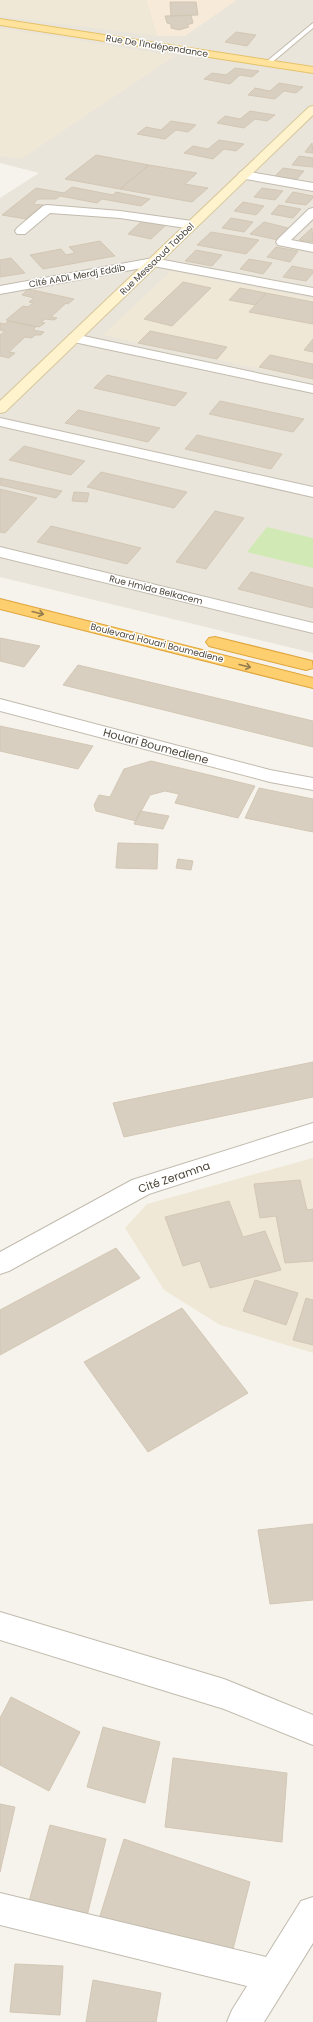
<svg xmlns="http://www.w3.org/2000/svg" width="313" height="2022" font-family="Poppins,sans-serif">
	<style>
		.residential { fill: #eae5da }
		.commercial { fill: #f7ead8 }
		.education { fill: #efe8d6 }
		.green { fill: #d1eab5 }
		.building { fill: #d8cfc1; stroke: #d3c7b4 }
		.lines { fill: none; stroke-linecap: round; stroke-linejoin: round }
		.lane-casing { stroke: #c2bbae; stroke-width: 2 }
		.street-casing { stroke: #c2bbae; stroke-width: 2 }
		.secondary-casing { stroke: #d6c79b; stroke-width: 2 }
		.primary-casing { stroke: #e5c16a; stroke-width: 2 }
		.highway-casing { stroke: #dfa43c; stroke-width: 2 }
		.lane { fill: #fff; fill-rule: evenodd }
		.street { fill: #fff; fill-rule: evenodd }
		.secondary { fill: #fff3cd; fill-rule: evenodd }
		.primary { fill: #ffe39c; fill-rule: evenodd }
		.highway { fill: #fecf6e; fill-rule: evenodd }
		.oneway { stroke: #937c4e }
		.labels { text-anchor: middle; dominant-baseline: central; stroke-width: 3; stroke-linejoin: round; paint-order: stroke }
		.far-street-label { font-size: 9px; fill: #4b4439; stroke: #fff }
		.street-label { font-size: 11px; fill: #4b4439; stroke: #fff }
	</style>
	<rect width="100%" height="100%" fill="#f6f3ec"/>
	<path class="residential" d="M0 0H313V653L0 577V198L39 173 0 163Z"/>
	<path class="commercial" d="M146 0H237L185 36H157Z"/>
	<path class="education" d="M0 0H146L157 36 0 16Z
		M0 28 175 56 21 159 0 156Z
		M171 271 313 299V380L103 335Z
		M313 1158V1353L220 1325 164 1290 125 1228 147 1204Z"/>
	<path class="green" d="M267 527 313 538V568L247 552Z"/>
	<path class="building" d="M170 2H196L198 15 171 16Z
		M191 15 193 23 187 25 189 27 179 30 171 28V24L167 23 165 16Z
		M236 32 256 35 247 46 225 42Z
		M235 68 259 71 252 77 240 75 230 84 204 79 212 73 226 75Z
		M279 83 303 87 296 93 284 91 275 99 248 95 255 88 270 91Z
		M250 111 275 115 267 121 255 119 244 128 217 123 225 116 240 119Z
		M171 121 196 125 188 132 176 130 165 139 137 134 146 127 161 130Z
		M219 140 244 144 236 151 224 149 213 159 184 153 193 146 208 149Z
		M312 143 313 153 305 152Z
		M96 155 149 165 120 189 65 179Z
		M299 156 313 158V167L292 165Z
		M149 165 197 173 185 184 208 188 192 202 120 189Z
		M283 168 304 171 296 180 275 176Z
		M72 187 113 195 116 192 150 199 141 206 102 199 97 203 60 196 56 199H38L33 204 43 205 26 219 2 215 36 188 64 193Z
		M262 188 283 191 275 200 254 197Z
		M293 192 313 196V198L306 205 285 202Z
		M243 202 264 206 256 215 234 211Z
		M279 205 301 209 293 218 271 214Z
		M231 218 253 222 244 232 222 228Z
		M143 220 167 224 151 239 128 234Z
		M264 222 292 229 278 240 250 234Z
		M312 228 313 242 299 240Z
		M211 232 259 240 246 254 197 245Z
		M100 241 115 256 43 269 30 255 61 249 66 255 75 253 69 247Z
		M276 247 298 251 290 262 267 257Z
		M196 250 222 255 212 266 185 261Z
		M11 258 25 273 0 277V260Z
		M249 259 272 263 263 274 240 269Z
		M292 266 313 270V273L306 281 283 277Z
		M183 282 211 288 172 326 144 319Z
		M240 288 266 293 255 305 229 300Z
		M28 289 74 299 68 304 66 303 51 317 57 318 54 320 45 319 41 322 45 323 39 327 6 320 23 306 28 307 33 303 29 302 34 298 22 295Z
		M266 293 313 302V324L249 312Z
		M8 321 36 327 33 330 44 332 41 335H35L32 338 25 337 9 352 15 353 9 358 0 356V335L5 331 0 330V323L5 324Z
		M150 331 227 347 217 359 138 343Z
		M313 339V352L304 350Z
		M270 355 313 364V379L259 367Z
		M107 375 187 393 175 406 94 388Z
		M220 401 304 419 293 432 209 414Z
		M78 410 160 428 148 442 65 423Z
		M197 435 282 454 271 469 185 449Z
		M24 446 85 461 71 475 9 460Z
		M101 472 187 492 174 508 87 487Z
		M0 478 62 491 56 498 0 485Z
		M0 489 37 498 5 533 0 532Z
		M74 492 89 493 87 502 72 501Z
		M215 511 244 518 206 569 176 562Z
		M51 526 141 548 127 564 37 542Z
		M251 572 313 588V608L238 589Z
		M0 638 40 646 24 667 0 661Z
		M78 665 313 721V747L63 685Z
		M0 726 93 746 78 769 0 751Z
		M151 761 255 786 238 818 175 803 179 794 165 791 150 795 136 821 96 811 94 805 99 795 110 797 124 769Z
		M259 788 313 799V832L245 818Z
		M140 811 169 816 163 829 134 824Z
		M118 843 158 844 157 869 116 868Z
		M178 859 193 861 191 870 176 868Z
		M313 1062V1097L124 1137 113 1103Z
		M300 1180 307 1210 313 1209V1261L285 1263 276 1216 260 1218 254 1184Z
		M229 1201 243 1237 265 1231 281 1270 210 1288 200 1261 183 1266 165 1217Z
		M116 1248 140 1278 0 1355V1310Z
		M255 1280 298 1293 286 1325 243 1311Z
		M306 1298 313 1300V1345L293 1340Z
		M182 1308 248 1393 148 1452 84 1362Z
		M313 1524V1600L270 1604 258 1530Z
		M11 1697 80 1732 49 1791 0 1765V1718Z
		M103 1727 160 1742 145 1803 87 1787Z
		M173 1758 287 1773 282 1842 165 1827Z
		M0 1804 15 1807 0 1872Z
		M50 1825 106 1839 86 1920 28 1905Z
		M124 1839 250 1882 229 1965 99 1919Z
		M15 1964 63 1966 60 2015 10 2012Z
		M93 1980 161 1993 156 2022H86Z"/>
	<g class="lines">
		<defs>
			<path id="lane" d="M313 23V28L270 64H266V62Z"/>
			<path id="street" d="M244 171 313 183V191L240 178 238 175 240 172Z
				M47 205 120 211 192 221 198 225 192 229 120 218 50 213 25 234H17L15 231 17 228 43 206Z
				M313 208V219L291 240 313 244V252L278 245 276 242 278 239 309 209Z
				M153 258 313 288V296L153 266 0 294V286Z
				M74 334 313 385V393L69 341 67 338 69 335Z
				M0 418 313 487V497L0 426Z
				M0 547 313 623V633L0 557Z
				M0 699 270 770 313 778V790L270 782 0 711Z
				M313 1123V1141L149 1194 9 1271 0 1274V1252L132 1180Z
				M0 1612 224 1679 313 1715V1745L224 1709 0 1640Z
				M0 1893 266 1957 301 1901 313 1897V1943L264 2022H227L232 2010 247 1986 0 1925Z"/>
			<path id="secondary" d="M313 106V115L5 412 0 413V401L309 107Z"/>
			<path id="primary" d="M0 19 313 67V73L0 25Z"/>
			<path id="highway" d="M0 599 313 678V688L0 609Z
				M215 637 312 661 313 668 306 670 209 646 206 642 209 638Z"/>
		</defs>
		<use href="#lane" class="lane-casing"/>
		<use href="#street" class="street-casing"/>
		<use href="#secondary" class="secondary-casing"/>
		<use href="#primary" class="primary-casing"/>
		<use href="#highway" class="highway-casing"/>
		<use href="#lane" class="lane"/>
		<use href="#street" class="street"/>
		<use href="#secondary" class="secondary"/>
		<use href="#primary" class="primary"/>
		<use href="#highway" class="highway"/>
	</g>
	<defs><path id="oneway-shaft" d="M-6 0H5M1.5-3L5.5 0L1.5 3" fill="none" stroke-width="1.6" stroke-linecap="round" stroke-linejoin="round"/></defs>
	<g class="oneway">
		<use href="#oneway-shaft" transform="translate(38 613) rotate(14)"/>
		<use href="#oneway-shaft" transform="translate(245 666) rotate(14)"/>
	</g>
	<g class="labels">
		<g class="far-street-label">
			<text transform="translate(157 46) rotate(9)">Rue De l'Indépendance</text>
			<text transform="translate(157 259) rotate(-44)">Rue Messaoud Tabbel</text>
			<text transform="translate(77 276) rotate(-10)">Cité AADL Merdj Eddib</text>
			<text transform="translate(156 590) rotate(14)">Rue Hmida Belkacem</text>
			<text transform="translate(157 643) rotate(14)">Boulevard Houari Boumediene</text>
		</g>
		<g class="street-label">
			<text transform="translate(156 746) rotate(15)">Houari Boumediene</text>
			<text transform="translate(174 1177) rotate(-19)">Cité Zeramna</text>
		</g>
	</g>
</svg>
